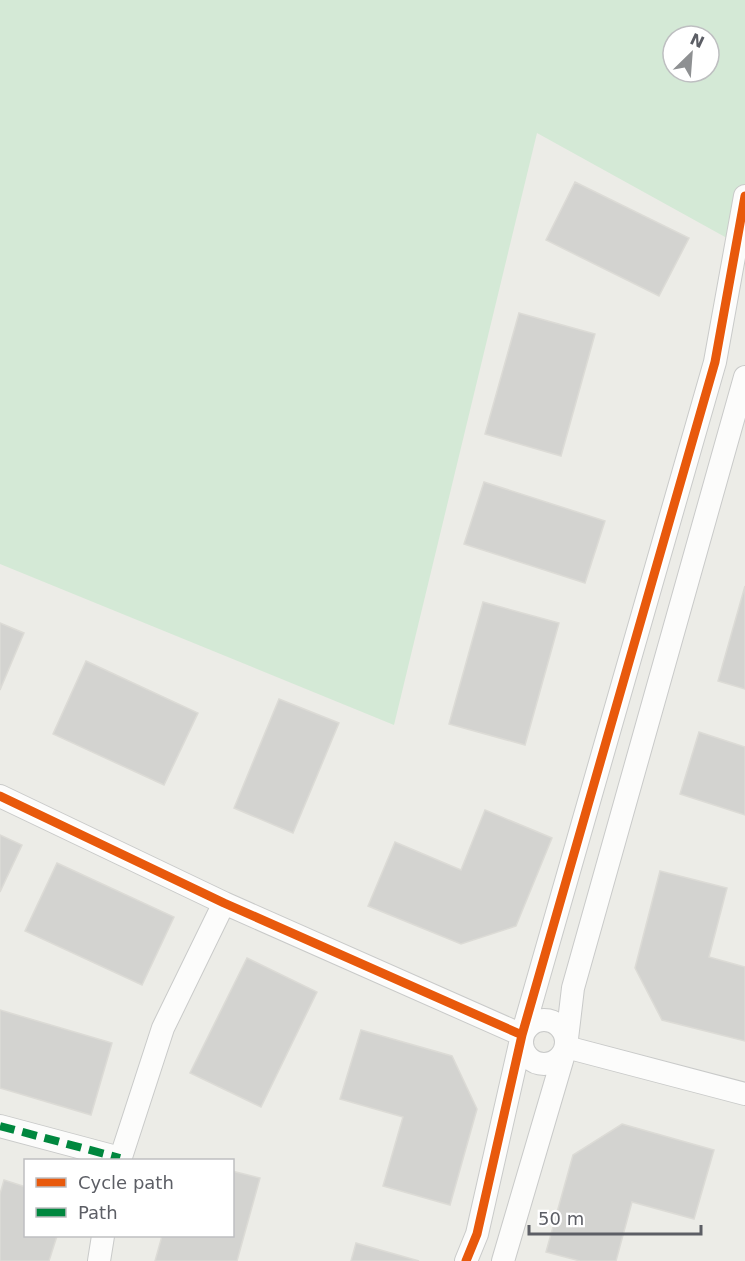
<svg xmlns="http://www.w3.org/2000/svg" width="745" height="1261" font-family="'DejaVu Sans',sans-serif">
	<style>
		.green { fill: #d4e9d6; fill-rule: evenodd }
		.building { fill: #d3d3d0; stroke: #dcdbd6; stroke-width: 1.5 }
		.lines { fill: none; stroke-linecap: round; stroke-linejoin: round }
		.minor-casing { stroke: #c9cac9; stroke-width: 24 }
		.minor { stroke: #fcfcfb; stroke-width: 22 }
		.quiet { stroke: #00873e; stroke-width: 8; stroke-dasharray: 15 8; stroke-linecap: butt }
		.cycleway-casing { stroke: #fff; stroke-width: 13 }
		.cycleway { stroke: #e8590c; stroke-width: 9 }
	</style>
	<rect width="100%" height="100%" fill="#ecece7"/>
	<path class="green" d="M0 0H745V248L537 133 394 725 0 564ZM673 36H709V72H673Z"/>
	<path class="building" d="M575 182 689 238 659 296 546 240Z
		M519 313 595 334 561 456 485 434Z
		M484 482 605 521 585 583 464 544Z
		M745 586V689L718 681Z
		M483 602 559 623 525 745 449 724Z
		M0 623 24 633 0 690Z
		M86 661 198 713 164 785 53 734Z
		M279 699 339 723 293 833 234 808Z
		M699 732 745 747V815L680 794Z
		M485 810 552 838 516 926 461 944 368 906 395 842 461 870Z
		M0 835 22 845 0 892Z
		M57 863 174 917 142 985 25 931Z
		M660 871 727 888 709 957 745 967V1041L662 1020 635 968Z
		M247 958 317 992 261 1107 190 1073Z
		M0 1010 112 1043 91 1115 0 1088Z
		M361 1030 452 1056 477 1109 450 1205 383 1186 403 1117 340 1099Z
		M622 1124 714 1150 694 1219 632 1202 616 1261H580L546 1252 573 1155Z
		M232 1171 260 1178 237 1261H155L162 1236H232Z
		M4 1180 26 1187V1236H57L49 1261H0V1194Z
		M356 1243 419 1261H351Z"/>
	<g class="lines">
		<defs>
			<path id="minor" d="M0 796 224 903 522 1035
				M522 1042a22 22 0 1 1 44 0a22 22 0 1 1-44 0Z
				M566 1047 745 1094
				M0 1126 120 1158
				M120 1160 163 1028 224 903
				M99 1261 103 1236
				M466 1261 477 1234 522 1035 715 362 745 196
				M503 1261 566 1047 573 988 745 377"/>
		</defs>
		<use href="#minor" class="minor-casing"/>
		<use href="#minor" class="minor"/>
		<path class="quiet" d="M0 1126 120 1158"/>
		<defs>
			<path id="cycleway" d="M0 796 224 903 522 1035
				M466 1261 477 1234 522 1035 715 362 745 196"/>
		</defs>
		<use href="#cycleway" class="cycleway-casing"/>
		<use href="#cycleway" class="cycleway"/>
	</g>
	<rect x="24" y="1159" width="210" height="78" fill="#ffffff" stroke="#bebfc1" stroke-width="1.5"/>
	<rect x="36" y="1178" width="30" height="9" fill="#e8590c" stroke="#bebfc1" stroke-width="1.5"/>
	<text x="78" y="1189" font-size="18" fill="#5c5e65">Cycle path</text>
	<rect x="36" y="1208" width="30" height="9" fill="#00873e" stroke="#bebfc1" stroke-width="1.5"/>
	<text x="78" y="1219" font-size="18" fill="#5c5e65">Path</text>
	<g transform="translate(691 54) rotate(25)"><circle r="28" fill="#ffffff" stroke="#bebfc1" stroke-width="1.5"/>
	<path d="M0-4.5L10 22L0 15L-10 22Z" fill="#8e9092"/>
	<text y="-9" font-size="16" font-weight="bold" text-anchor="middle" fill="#5c5e65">N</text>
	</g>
	<path d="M529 1225v9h172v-9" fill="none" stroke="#5c5e65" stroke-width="3"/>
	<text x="538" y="1225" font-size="18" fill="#5c5e65" stroke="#ffffff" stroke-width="4.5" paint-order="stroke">50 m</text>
</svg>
